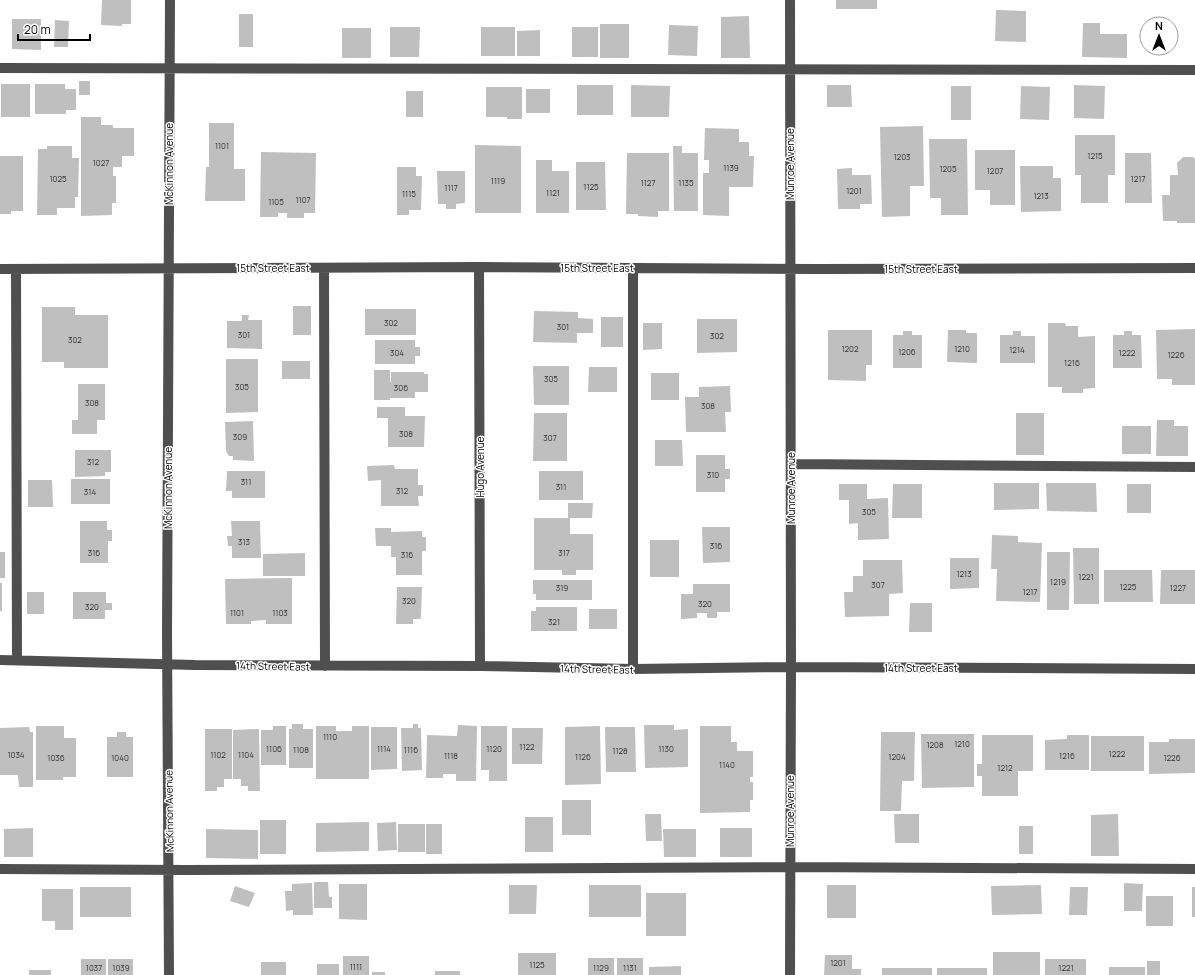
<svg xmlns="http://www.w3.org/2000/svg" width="1195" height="975" font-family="Manrope,sans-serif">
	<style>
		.building { fill: #bfbfbf }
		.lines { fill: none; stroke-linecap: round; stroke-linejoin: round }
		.minor { stroke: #4f4f4f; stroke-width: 10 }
		.labels { text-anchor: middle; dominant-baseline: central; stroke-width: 3; stroke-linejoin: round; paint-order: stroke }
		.number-label { font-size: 8px; fill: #303030 }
		.street-label { font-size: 10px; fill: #000; stroke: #fff }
	</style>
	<rect width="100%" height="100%" fill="#fff"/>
	<path class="building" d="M102 0H131V24H122V26L101 25Z
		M836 0H877V9H836Z
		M996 10 1026 11V42L995 41Z
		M239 14H253V47H239Z
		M749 16 750 58H721V17Z
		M12 19H41V50L12 49Z
		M55 20 69 21 68 47H54Z
		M1083 23H1100V34H1127V58L1082 57Z
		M600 24H629V58H600Z
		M669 25 698 26 697 56 668 55Z
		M390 27H420L419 57H390Z
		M481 27H515V56H481Z
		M572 27H598V57H572Z
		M342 28H371V58H342Z
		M540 30V56H517V31Z
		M79 81H90V95H79Z
		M1 84H30V117H1Z
		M35 84H65V89H76V110H66V114H35Z
		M577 85H613V115H577Z
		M631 85 670 86 669 117H631Z
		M827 85H851L852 107H827Z
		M1074 85 1105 86 1104 119 1074 118Z
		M951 86H971V120H951Z
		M1021 86 1050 87 1049 120 1020 119Z
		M486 87H522V119H507V117H486Z
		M526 89H550V113H526Z
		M406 91H423V117H406Z
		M81 117H101V125H113V128H134V156H122V167H113V176H116V203H112V215L81 216Z
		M209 123H234V169H245V201H205L206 167H209Z
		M923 126 924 186H910V216L882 217 880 127Z
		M705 128 739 129V142H749V156H754L753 187H729V216L703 215V173H709V160H704Z
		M1075 135H1115V175H1108V203H1081V175H1075Z
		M929 139H967L968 215H941V198H930Z
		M475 145 521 146V213H475Z
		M47 146H72V158H79L78 197H75V208H57V215H37L38 149H47Z
		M673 146H682V153H698V211H674Z
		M975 150H1015V205H990V190H975Z
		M261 152 316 153 315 213H304V218H287V213H278V217H260Z
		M627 153H669V211H658V217L638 216V214H626Z
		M1125 153H1151L1152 203H1125Z
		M0 156H23V211H11V214H0Z
		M1183 157H1193L1195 159V223H1177V221H1163L1162 195H1170V175H1178L1177 163Z
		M536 160H552V171H569V213H536Z
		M576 162H605L606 210H576Z
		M1020 166H1053V178H1061V211L1021 212Z
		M397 167H416V176H422L421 210H409V215H397Z
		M852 168V175H871L872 204H860V209H838L837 169Z
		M437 171H465V203L456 204V209H446V204H438Z
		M293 306H311V335H293Z
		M42 307H75V315H108V368H64V362H42Z
		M365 309H416V335H365Z
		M534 311 578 312V318L593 319V333H577V343L533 342Z
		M242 315H249L248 320H262V349L227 348V321H242Z
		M601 317H623V347H601Z
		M697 319H737V352L697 353Z
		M643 323H662V349L643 350Z
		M1048 323H1065L1066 326H1078V337L1095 336V388L1083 389V393H1062V387H1048Z
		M1195 329V385H1172V379H1157L1156 330Z
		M828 330H872V365H866V381L828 380Z
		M948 330H966V333H977V363L947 362Z
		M903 331H912V335H922V368H893V335H903Z
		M1013 331H1021V336H1035V363H1000V335H1013Z
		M1124 331H1132V335H1141L1142 368H1113V335H1124Z
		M375 340H415V347H420V356H415V364H375Z
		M226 359H258V412L226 413Z
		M282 361H310V379H282Z
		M533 366H569V405H534Z
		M589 367H617V392H588Z
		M374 370H390V382H391V372H424V374H428V392H415V398H390V400H374Z
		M651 373H679V400H651Z
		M78 384H105V420H97V434H72V420H78Z
		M730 386 731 412H725L726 432H686L685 397H699V387Z
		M377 407H405V416H425L424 447H388V418H377Z
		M534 413H567V461H533Z
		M1016 413H1044V455H1016Z
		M1157 420H1174V426H1188V456H1156Z
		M253 421 254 461 233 460V456H229L226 451 225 422Z
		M1122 426H1151V454H1122Z
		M655 440H682L683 466H655Z
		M75 450H111V472H105V476L75 477Z
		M696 455H725V469H730V479H725V492H696Z
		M394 465 395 469H418V485H423V496H418L419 506H381V480L368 481 367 466Z
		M227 471H265V498H232V491H226Z
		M539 471H583V500H539Z
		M71 479H110V504H71Z
		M28 480H52L53 507H28Z
		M994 483H1039V509L994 510Z
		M1046 483H1096L1097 512 1047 511Z
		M839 484H867V499L888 498 889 539 858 540V523L849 524V500H839Z
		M893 484H922V518H892Z
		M1127 484H1151V513H1127Z
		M568 503H593L592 518H570V534H593V570H576V575H562V570H534V518H568Z
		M80 521H107V530H112V541H108V563H80Z
		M231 521H260L261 558H232V546H228L227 536H232Z
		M702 527H730V562L703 563Z
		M375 528H391V532L422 531V537H426V551H422V575H396V557H391V546H376Z
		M992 535 1018 536V542L1042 543 1040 602 996 601 997 569H991Z
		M650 540H679V577H650Z
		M1073 548H1099V604H1074Z
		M0 552H5V578H0Z
		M1047 552H1070L1069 610H1047Z
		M305 553V576H263V554Z
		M950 558H979V588L950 589Z
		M863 560H902L903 593 889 594V616L845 617 844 592H853V576H863Z
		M1104 570H1152L1153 602H1104Z
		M1161 570H1195V604H1160Z
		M292 578V624H266V620L251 621V624H226L225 579Z
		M533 580H592V600H536V594H533Z
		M0 583H2V611H0Z
		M693 584H730V612H717V618H707V613H697V618L681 619V594H693Z
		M397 587H422L421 617 420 619H413V624H396Z
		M27 592H44V614H27Z
		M73 592H106V603H112V610H105V619H73Z
		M910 603H932V632H909Z
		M536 607H577V631H531V611H536Z
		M589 609H617V629H589Z
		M292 724H303V729H313V768H289V729H292Z
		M413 724H418V728H421L422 770 402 771 401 728H413Z
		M458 725 477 726 476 781H456V774H443V778H426L427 735 457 736Z
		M644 725H674V730L688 729V767L645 768Z
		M36 726H64V738H76V777H63V780H36Z
		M273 726H286V765H261V730H273Z
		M316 726H336V731H352V726H369V779H316Z
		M481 726H507V781H489V770H481Z
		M600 726 601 784 565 785V727Z
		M700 726H731V742H737V751H753V777H750V782H753V800H750V812L700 813Z
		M29 727 30 732H33V787H19L18 775H0V728Z
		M371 727H397V769L371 770Z
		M605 727H635L636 772H606Z
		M512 728H543L542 764H512Z
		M205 729H232V779H224V787H217V791H205Z
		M259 729 260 791H248V786H241V779H233V730Z
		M117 732H126V737H133V777H107V737H117Z
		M881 732H915L914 781H902L901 811H880Z
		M921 734H974V787L922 788Z
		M982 735H1033V771H1018V796H982V776H977V764H982Z
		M1067 735H1089V770H1045V740L1067 739Z
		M1091 736H1144V771H1091Z
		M1169 739H1195V773L1149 774V742H1169Z
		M562 800H591V835H562Z
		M645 814H661L662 841H646Z
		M894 814H919V843H895Z
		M1118 814 1119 856H1091V815Z
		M525 817H553V852H525Z
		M260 820H286V854H260Z
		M369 822V851L316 852V823Z
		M396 822 397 850 378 851 377 823Z
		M398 824H425V852H398Z
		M426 824H442V854H426Z
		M1019 826H1033V854H1019Z
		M33 828V857H4V829Z
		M720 828H752V857H720Z
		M206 829 258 830V859L206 858Z
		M663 829H696V857H664Z
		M314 882H328L329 897H332V908H314Z
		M312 883 313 915H293V910L286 911 285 891H292V884Z
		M1124 883 1143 884 1142 911H1124Z
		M339 884H367V920L339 919Z
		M509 885H537L536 914H509Z
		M589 885H641V917H589Z
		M827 885H856V918H827Z
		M1041 885 1042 914 992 915 991 886Z
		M235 886 255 893 249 907 230 901Z
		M80 887H131V917H80Z
		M1070 887H1088L1087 915H1069Z
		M1192 887H1195V917H1192Z
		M42 889H73V930H55V921H42Z
		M646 893H686V936H646Z
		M1146 896H1173V926H1146Z
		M993 952H1040V975H993Z
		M518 953H556V975H518Z
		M825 955H852V969H861V975H824Z
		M343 956H369V975H343Z
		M588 958H614V975H588Z
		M617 958H643V975H617Z
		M81 959H106V975H81Z
		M108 959H133V975H108Z
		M1045 959H1086V975H1045Z
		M1147 961H1160V975H1147Z
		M261 962H286V975H261Z
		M317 964H339V975H317Z
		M681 966V975H649V967Z
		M1109 967H1145V975H1109Z
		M882 968H932V975H882Z
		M937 968H987V975H937Z
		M29 970H51V975H29Z
		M435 971H460V975H435Z
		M372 972H385V975H372Z"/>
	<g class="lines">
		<path class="minor" d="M0 68 1195 70
			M479 267 480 666
			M324 268 325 666
			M0 269 479 267 817 269 1195 268
			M16 269 17 660
			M633 269V669
			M791 464 1195 467
			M0 660 195 665 480 666 633 669 791 667 1195 669
			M0 869 187 870 790 867 1195 869
			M169 975 167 634 170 0
			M790 975 791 667 790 0"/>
	</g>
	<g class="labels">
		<g class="number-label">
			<text x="222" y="145">1101</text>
			<text x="1095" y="155">1215</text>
			<text x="902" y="156">1203</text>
			<text x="101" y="162">1027</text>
			<text x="731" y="167">1139</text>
			<text x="948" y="168">1205</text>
			<text x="995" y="170">1207</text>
			<text x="58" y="178">1025</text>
			<text x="1138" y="178">1217</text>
			<text x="498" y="180">1119</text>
			<text x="648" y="182">1127</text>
			<text x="686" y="182">1135</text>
			<text x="591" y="186">1125</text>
			<text x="451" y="187">1117</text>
			<text x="854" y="190">1201</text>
			<text x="553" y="192">1121</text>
			<text x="409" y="193">1115</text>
			<text x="1041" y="195">1213</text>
			<text x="303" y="199">1107</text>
			<text x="276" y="201">1105</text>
			<text x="391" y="322">302</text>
			<text x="563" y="326">301</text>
			<text x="244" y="334">301</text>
			<text x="717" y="335">302</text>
			<text x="75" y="339">302</text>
			<text x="850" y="348">1202</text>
			<text x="962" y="348">1210</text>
			<text x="1017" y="349">1214</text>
			<text x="907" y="351">1206</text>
			<text x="397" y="352">304</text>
			<text x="1127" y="352">1222</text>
			<text x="1176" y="354">1226</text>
			<text x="1072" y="362">1216</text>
			<text x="551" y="378">305</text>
			<text x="242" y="386">305</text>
			<text x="401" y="387">306</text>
			<text x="92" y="402">308</text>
			<text x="708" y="405">308</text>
			<text x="406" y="433">308</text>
			<text x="240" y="436">309</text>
			<text x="550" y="437">307</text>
			<text x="93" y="461">312</text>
			<text x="713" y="474">310</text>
			<text x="246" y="481">311</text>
			<text x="561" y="486">311</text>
			<text x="402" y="490">312</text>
			<text x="90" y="491">314</text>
			<text x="869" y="511">305</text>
			<text x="244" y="541">313</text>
			<text x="716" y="545">316</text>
			<text x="94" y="552">316</text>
			<text x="564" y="552">317</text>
			<text x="407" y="554">316</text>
			<text x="964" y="573">1213</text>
			<text x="1086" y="576">1221</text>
			<text x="1058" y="581">1219</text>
			<text x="878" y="584">307</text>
			<text x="1128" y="586">1225</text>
			<text x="562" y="587">319</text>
			<text x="1178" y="587">1227</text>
			<text x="1030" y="591">1217</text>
			<text x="409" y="600">320</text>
			<text x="705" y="603">320</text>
			<text x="92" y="606">320</text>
			<text x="237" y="612">1101</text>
			<text x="280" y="612">1103</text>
			<text x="554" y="621">321</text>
			<text x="330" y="736">1110</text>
			<text x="962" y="743">1210</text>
			<text x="935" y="744">1208</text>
			<text x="527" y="746">1122</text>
			<text x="274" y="748">1106</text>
			<text x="384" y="748">1114</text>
			<text x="494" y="748">1120</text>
			<text x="666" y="748">1130</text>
			<text x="301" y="749">1108</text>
			<text x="411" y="749">1116</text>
			<text x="620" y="750">1128</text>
			<text x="1117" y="753">1222</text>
			<text x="16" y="754">1034</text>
			<text x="218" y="754">1102</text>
			<text x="246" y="754">1104</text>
			<text x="451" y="755">1118</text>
			<text x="1067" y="755">1216</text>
			<text x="583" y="756">1126</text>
			<text x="897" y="756">1204</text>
			<text x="56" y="757">1036</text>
			<text x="120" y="757">1040</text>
			<text x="1172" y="757">1226</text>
			<text x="727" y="764">1140</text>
			<text x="1005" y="767">1212</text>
			<text x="838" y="962">1201</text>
			<text x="537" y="964">1125</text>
			<text x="356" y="966">1111</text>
			<text x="94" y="967">1037</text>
			<text x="121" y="967">1039</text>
			<text x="601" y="967">1129</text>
			<text x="630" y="967">1131</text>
			<text x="1066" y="967">1221</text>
		</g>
		<g class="street-label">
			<text transform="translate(169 164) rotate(-90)">McKinnon Avenue</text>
			<text transform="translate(790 164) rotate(-90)">Munroe Avenue</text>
			<text x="273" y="268">15th Street East</text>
			<text x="597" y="268">15th Street East</text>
			<text x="921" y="269">15th Street East</text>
			<text transform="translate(480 467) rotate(-90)">Hugo Avenue</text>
			<text transform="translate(168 488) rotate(-90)">McKinnon Avenue</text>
			<text transform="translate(791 488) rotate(-90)">Munroe Avenue</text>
			<text transform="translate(273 666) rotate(1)">14th Street East</text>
			<text x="921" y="668">14th Street East</text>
			<text transform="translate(597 669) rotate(1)">14th Street East</text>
			<text transform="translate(169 811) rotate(-91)">McKinnon Avenue</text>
			<text transform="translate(790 811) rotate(-90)">Munroe Avenue</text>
		</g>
	</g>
	<g transform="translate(1159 36)"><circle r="19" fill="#ffffff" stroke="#999999"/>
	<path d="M0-3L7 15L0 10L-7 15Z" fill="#000000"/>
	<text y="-6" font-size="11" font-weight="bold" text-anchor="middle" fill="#000000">N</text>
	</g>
	<path d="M18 34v6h72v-6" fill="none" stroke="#000000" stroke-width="2"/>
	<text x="24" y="34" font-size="12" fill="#000000" stroke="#ffffff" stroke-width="3" paint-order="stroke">20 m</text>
</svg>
